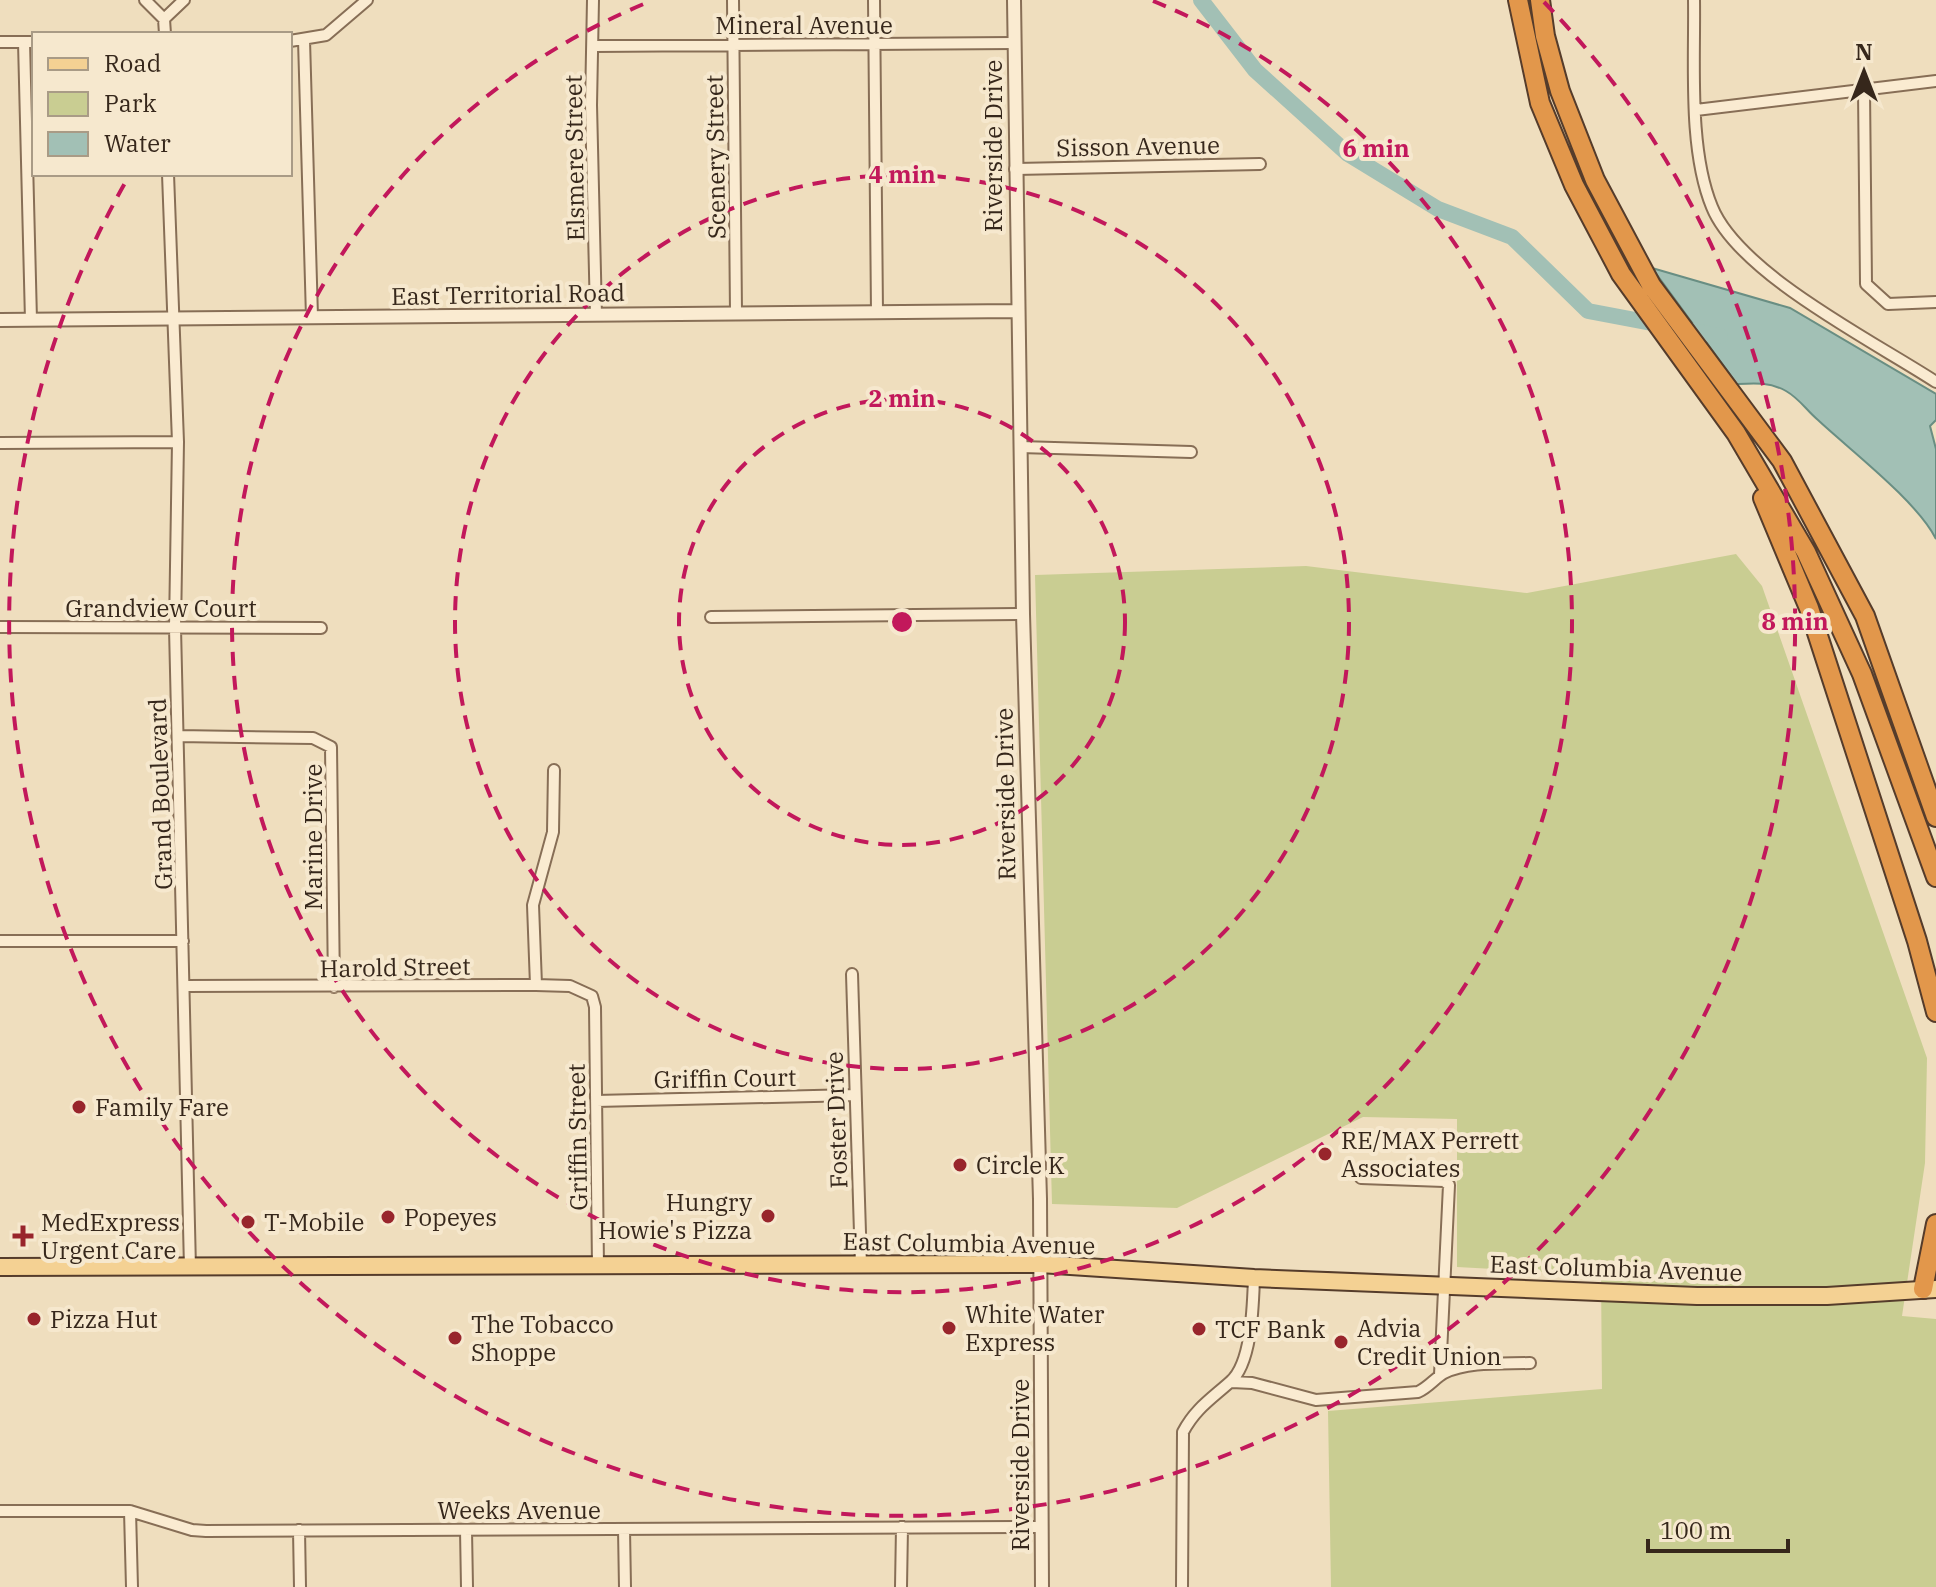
<svg xmlns="http://www.w3.org/2000/svg" width="1936" height="1587" font-family="'IBM Plex Serif',serif">
	<style>
		.green { fill: #c9cd92 }
		.water { fill: #a2c0b5; stroke: #698e83; stroke-width: 2 }
		.lines { fill: none; stroke-linecap: round; stroke-linejoin: round }
		.river { stroke: #a2c0b5; stroke-width: 16 }
		.minor-casing { stroke: #876e56; stroke-width: 14 }
		.tertiary-casing { stroke: #876e56; stroke-width: 16 }
		.primary-casing { stroke: #553c2b; stroke-width: 20 }
		.motorway-casing { stroke: #553c2b; stroke-width: 22 }
		.minor { stroke: #faebd1; stroke-width: 10 }
		.tertiary { stroke: #faebd1; stroke-width: 12 }
		.primary { stroke: #f4d193; stroke-width: 16 }
		.motorway { stroke: #e2974b; stroke-width: 18 }
		.ring { fill: none; stroke: #c2185b; stroke-width: 4; stroke-dasharray: 14 10 }
		.poi-dot { fill: #98252c; stroke: #f6e8ce; stroke-width: 3 }
		.labels { text-anchor: middle; dominant-baseline: central; stroke-width: 8; stroke-linejoin: round; paint-order: stroke }
		.street-label { font-size: 24px; fill: #36271b; stroke: #f6e8ce }
		.poi-label { font-size: 24px; fill: #36271b; stroke: #f6e8ce; text-anchor: start }
		.centre { fill: #c2185b; stroke: #f6e8ce; stroke-width: 4 }
		.ring-label { font-size: 24px; text-anchor: middle; font-weight: bold; fill: #c2185b; stroke: #f6e8ce; stroke-width: 8; stroke-linejoin: round; paint-order: stroke }
	</style>
	<rect width="100%" height="100%" fill="#efdebe"/>
	<path class="green" d="M1736 554 1762 586 1927 1058 1925 1163 1902 1316 1936 1319V1587H1331L1328 1411 1602 1389 1601 1275 1457 1267V1119L1363 1117 1177 1208 1052 1204 1035 575 1306 566 1527 593Z"/>
	<path class="water" d="M1652 268 1790 308 1936 394V420L1930 426 1936 449V539C1917 501 1850 450 1818 420 1806 410 1800 399 1786 391 1770 382 1755 383 1737 384Z"/>
	<g class="lines">
		<path class="river" d="M1201 0 1255 70 1348 154 1438 209 1512 237 1588 311 1720 336"/>
		<defs>
			<path id="minor" d="M145 0 164 19
				M593 0 591 105 596 315
				M733 0 736 313
				M874 0 877 312
				M1694 0C1695 62 1688 149 1712 207 1739 274 1875 342 1936 382
				M165 34 164 19 184 0
				M304 40 312 317
				M290 41 326 35 367 0
				M0 42H34
				M24 42 31 320
				M594 46 1014 43
				M1864 90 1866 284 1888 304 1936 302
				M1696 110 1936 81
				M1015 169 1260 164
				M168 174 178 442 175 628 190 1268
				M0 443 178 442
				M1020 447 1191 452
				M711 617 1023 614
				M0 627 321 628
				M178 736 313 738 331 747 334 987
				M0 941H183
				M852 974 861 1265
				M536 985 533 905 553 832 554 770
				M185 986 536 985 570 986 592 996 595 1007 598 1266
				M596 1101 855 1095
				M1361 1178 1444 1181 1449 1185 1440 1375
				M1232 1382 1252 1383 1316 1400 1418 1392C1429 1387 1435 1378 1444 1373 1469 1361 1503 1364 1530 1363
				M0 1511H130L192 1530 206 1531 1041 1527
				M130 1511 132 1587
				M624 1529 625 1587
				M299 1530 300 1587
				M466 1530 467 1587
				M901 1587 902 1527
				M1182 1587 1183 1432C1195 1409 1211 1399 1230 1382 1252 1364 1253 1304 1254 1278"/>
			<path id="tertiary" d="M1014 0 1023 614 1040 1199 1042 1587
				M0 320 1016 311"/>
			<path id="primary" d="M0 1267 1040 1264 1254 1278 1697 1296H1827L1936 1289"/>
			<path id="motorway" d="M1518 0 1540 103 1574 185 1621 274 1736 433 1806 552 1862 674 1936 877
				M1540 0 1545 36 1560 91 1595 180 1651 285 1782 461 1865 616 1936 817
				M1763 498 1809 608 1917 941 1936 1012
				M1923 1289 1936 1224"/>
		</defs>
		<use href="#minor" class="minor-casing"/>
		<use href="#tertiary" class="tertiary-casing"/>
		<use href="#primary" class="primary-casing"/>
		<use href="#motorway" class="motorway-casing"/>
		<use href="#minor" class="minor"/>
		<use href="#tertiary" class="tertiary"/>
		<use href="#primary" class="primary"/>
		<use href="#motorway" class="motorway"/>
	</g>
	<g class="ring">
		<circle cx="902" cy="622" r="223"/>
		<circle cx="902" cy="622" r="447"/>
		<path d="M1153 1A670 670 0 1 1 651 1"/>
		<path d="M1544 2A893 893 0 1 1 129 176"/>
	</g>
	<g class="poi-dot">
		<circle cx="79" cy="1107" r="8"/>
		<circle cx="1325" cy="1154" r="8"/>
		<circle cx="960" cy="1165" r="8"/>
		<circle cx="768" cy="1216" r="8"/>
		<circle cx="388" cy="1217" r="8"/>
		<circle cx="248" cy="1222" r="8"/>
		<path d="M19 1224h8v8h8v8h-8v8h-8v-8h-8v-8h8z"/>
		<circle cx="34" cy="1319" r="8"/>
		<circle cx="949" cy="1328" r="8"/>
		<circle cx="1199" cy="1329" r="8"/>
		<circle cx="455" cy="1338" r="8"/>
		<circle cx="1341" cy="1342" r="8"/>
	</g>
	<g class="labels">
		<g class="street-label">
			<text x="804" y="25">Mineral Avenue</text>
			<text transform="translate(993 146) rotate(-90)">Riverside Drive</text>
			<text transform="translate(1138 146) rotate(-1)">Sisson Avenue</text>
			<text transform="translate(715 157) rotate(-91)">Scenery Street</text>
			<text transform="translate(574 158) rotate(-91)">Elsmere Street</text>
			<text transform="translate(508 294) rotate(-1)">East Territorial Road</text>
			<text x="161" y="608">Grandview Court</text>
			<text transform="translate(160 794) rotate(-92)">Grand Boulevard</text>
			<text transform="translate(1005 794) rotate(-91)">Riverside Drive</text>
			<text transform="translate(313 837) rotate(-90)">Marine Drive</text>
			<text transform="translate(395 967) rotate(-1)">Harold Street</text>
			<text transform="translate(725 1078) rotate(-1)">Griffin Court</text>
			<text transform="translate(836 1120) rotate(-92)">Foster Drive</text>
			<text transform="translate(577 1137) rotate(-91)">Griffin Street</text>
			<text transform="translate(969 1243) rotate(1)">East Columbia Avenue</text>
			<text transform="translate(1616 1268) rotate(2)">East Columbia Avenue</text>
			<text transform="translate(1020 1465) rotate(-90)">Riverside Drive</text>
			<text x="519" y="1510">Weeks Avenue</text>
		</g>
		<g class="poi-label">
			<text x="95" y="1107">Family Fare</text>
			<text x="1341" y="1140">RE/MAX Perrett<tspan x="1341" dy="28">Associates</tspan></text>
			<text x="976" y="1165">Circle K</text>
			<text x="752" y="1202" text-anchor="end">Hungry<tspan x="752" dy="28">Howie's Pizza</tspan></text>
			<text x="404" y="1217">Popeyes</text>
			<text x="41" y="1222">MedExpress<tspan x="41" dy="28">Urgent Care</tspan></text>
			<text x="264" y="1222">T-Mobile</text>
			<text x="965" y="1314">White Water<tspan x="965" dy="28">Express</tspan></text>
			<text x="50" y="1319">Pizza Hut</text>
			<text x="471" y="1324">The Tobacco<tspan x="471" dy="28">Shoppe</tspan></text>
			<text x="1357" y="1328">Advia<tspan x="1357" dy="28">Credit Union</tspan></text>
			<text x="1215" y="1329">TCF Bank</text>
		</g>
	</g>
	<circle cx="902" cy="622" r="12" class="centre"/>
	<g class="ring-label">
		<text x="1376" y="157">6 min</text>
		<text x="902" y="183">4 min</text>
		<text x="902" y="407">2 min</text>
		<text x="1795" y="630">8 min</text>
	</g>
	<rect x="32" y="32" width="260" height="144" fill="#f6e8ce" stroke="#a99b86" stroke-width="2"/>
	<rect x="48" y="58" width="40" height="12" fill="#f4d193" stroke="#a99b86" stroke-width="2"/>
	<text x="104" y="72" font-size="24" fill="#36271b">Road</text>
	<rect x="48" y="92" width="40" height="24" fill="#c9cd92" stroke="#a99b86" stroke-width="2"/>
	<text x="104" y="112" font-size="24" fill="#36271b">Park</text>
	<rect x="48" y="132" width="40" height="24" fill="#a2c0b5" stroke="#a99b86" stroke-width="2"/>
	<text x="104" y="152" font-size="24" fill="#36271b">Water</text>
	<g transform="translate(1864 72)" stroke="#f6e8ce" stroke-width="6" paint-order="stroke">
	<path d="M0-6L14 30L0 20L-14 30Z" fill="#36271b"/>
	<text y="-12" font-size="22" font-weight="bold" text-anchor="middle" fill="#36271b">N</text>
	</g>
	<path d="M1648 1539v12h140v-12" fill="none" stroke="#36271b" stroke-width="4"/>
	<text x="1660" y="1539" font-size="24" fill="#36271b" stroke="#f6e8ce" stroke-width="6" paint-order="stroke">100 m</text>
</svg>
